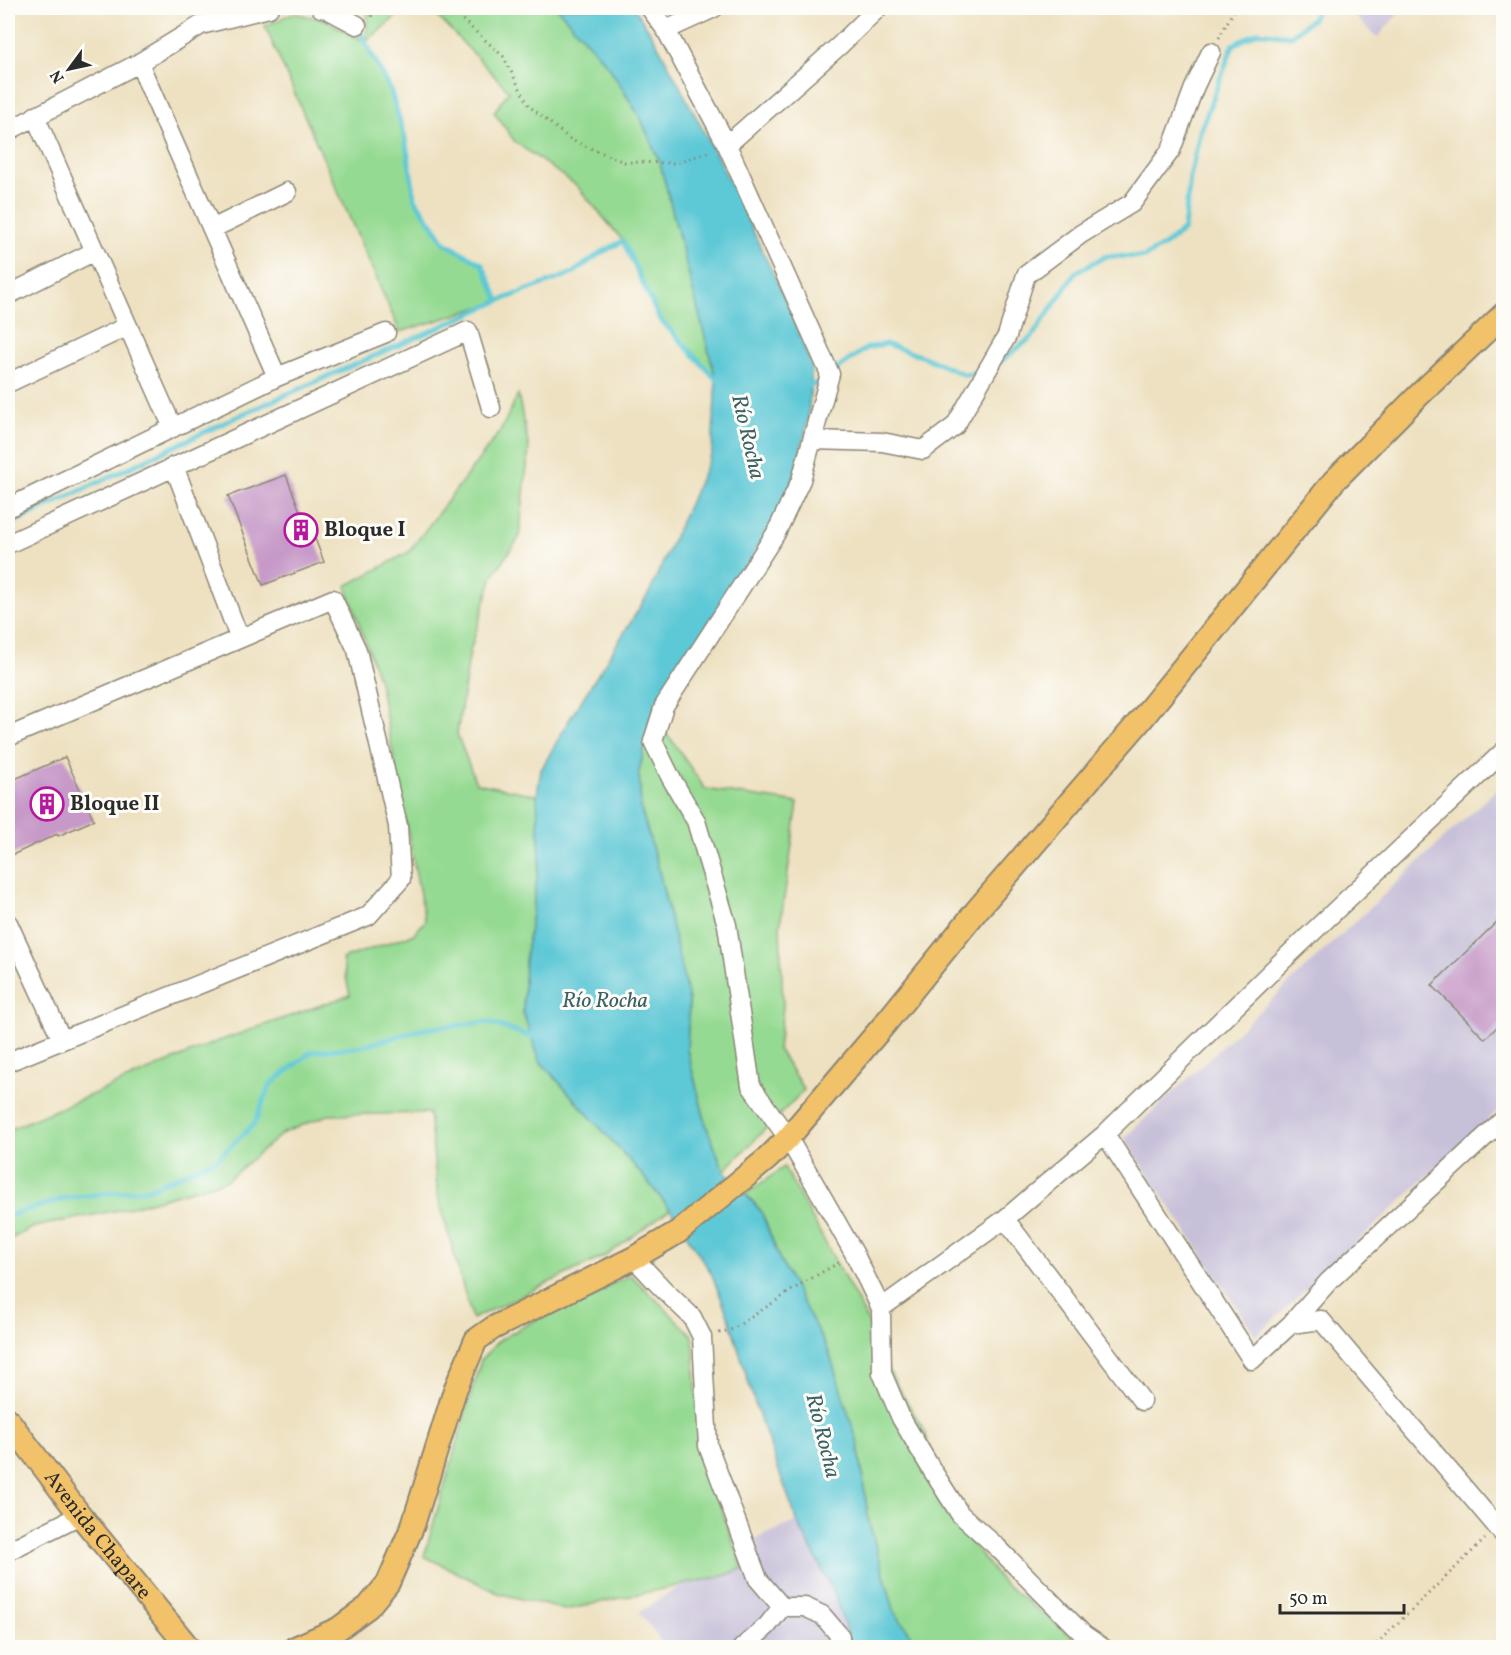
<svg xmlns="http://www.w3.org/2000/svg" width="1511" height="1655" font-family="Vollkorn,serif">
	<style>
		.industrial { fill: #c7c0d9 }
		.green { fill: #95da92; stroke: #60825e; stroke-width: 1.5 }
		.water { fill: #5dc8d6; stroke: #447a80; stroke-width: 1.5 }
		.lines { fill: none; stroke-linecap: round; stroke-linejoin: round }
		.stream { stroke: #5dc8d6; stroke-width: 5 }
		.building { fill: #c699c8 }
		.minor-casing { stroke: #8c8676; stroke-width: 21 }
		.major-casing { stroke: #8c8676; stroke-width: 26 }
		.path { stroke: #8c8676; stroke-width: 3; stroke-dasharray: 1.5 4.5; stroke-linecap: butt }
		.minor { stroke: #fff; stroke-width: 18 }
		.major { stroke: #f2c26a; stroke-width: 22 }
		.labels { text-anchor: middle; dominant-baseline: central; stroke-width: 6; stroke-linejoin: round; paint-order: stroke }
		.poi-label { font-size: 21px; font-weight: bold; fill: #2b2b2b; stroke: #fdfcf7; text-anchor: start }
		.street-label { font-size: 21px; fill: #2b2b2b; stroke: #fdfcf7 }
		.water-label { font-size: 22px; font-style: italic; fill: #3c6267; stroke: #fdfcf7 }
	</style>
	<rect width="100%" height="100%" fill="#fdfcf7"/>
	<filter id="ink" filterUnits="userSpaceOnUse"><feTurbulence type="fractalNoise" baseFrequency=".0167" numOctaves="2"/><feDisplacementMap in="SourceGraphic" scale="12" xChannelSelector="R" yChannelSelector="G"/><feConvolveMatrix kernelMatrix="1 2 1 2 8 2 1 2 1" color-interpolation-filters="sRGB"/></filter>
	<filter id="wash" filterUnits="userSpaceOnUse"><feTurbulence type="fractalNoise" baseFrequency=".008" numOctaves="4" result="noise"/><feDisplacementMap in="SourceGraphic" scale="24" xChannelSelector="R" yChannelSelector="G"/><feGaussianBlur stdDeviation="1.35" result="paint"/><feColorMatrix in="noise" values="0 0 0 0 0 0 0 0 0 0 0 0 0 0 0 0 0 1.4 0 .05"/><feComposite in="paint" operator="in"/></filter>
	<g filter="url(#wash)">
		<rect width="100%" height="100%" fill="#eee1c1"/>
		<path class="industrial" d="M1347 8H1403L1377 38Z
			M1503 783V1106L1256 1336 1124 1138Z
			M797 1521 835 1595 851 1647H665L639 1612 760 1537Z"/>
		<path class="green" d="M368 8H406L366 42 390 89 405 137 415 199 445 243 482 264 499 301 400 332 265 26 293 13 325 20 366 42Z
			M427 8H557L609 67 641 119 660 163 716 379 694 353 659 318 623 241 577 186 515 142 494 112 509 91 443 22Z
			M518 394 529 448 519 538 493 575 470 651 457 734 476 783 537 795 540 858 525 961 523 1012 540 1061 639 1171 670 1209 607 1255 472 1319 438 1196 429 1113 328 1115 283 1133 227 1180 128 1208 34 1227 8 1240V1130L216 1042 350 995 342 959 414 934 425 921 379 681 346 586 409 552 501 430Z
			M651 718 671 739 705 789 798 803 780 926 783 1007 778 1049 804 1090 724 1171 707 1128 687 1050 689 1001 658 867 641 809 639 772Z
			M784 1167 860 1306 878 1342 883 1359 899 1389 926 1433 939 1502 1002 1582 1085 1647H920L895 1613 869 1523 858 1444 780 1260 761 1211 746 1194Z
			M631 1275 693 1336 700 1451 743 1568 727 1575 565 1610 498 1593 424 1556 481 1360 498 1341 535 1320Z"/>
		<path class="water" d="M557 8H634L654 38 720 162 789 307 812 368 808 420 790 494 773 523 651 718 639 772 641 809 658 867 689 1001 687 1050 707 1128 724 1171 761 1211 780 1260 829 1352 858 1444 869 1523 895 1613 920 1647H851L835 1595 797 1521 756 1407 729 1318 711 1273 670 1209 639 1171 540 1061 523 1013 525 961 540 858 537 795 541 770 568 722 649 593 712 453 716 379 660 163 641 119 609 67Z"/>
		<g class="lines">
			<path class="stream" d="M358 28 390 89 405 137 415 199 445 243 482 264 499 301
				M1000 362 1032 337 1075 273 1106 256 1144 257 1165 245 1184 229 1190 177 1200 132 1233 45 1258 32 1291 36 1312 19 1318 8
				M834 371 867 348 886 344 924 357 965 375 976 373
				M805 387 818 383 824 378
				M8 525 247 412 499 301 573 273 599 254 623 241 659 318 720 383
				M8 1216 66 1198 148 1189 217 1159 254 1124 270 1085 311 1052 363 1046 424 1029 487 1022 536 1038"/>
		</g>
		<g id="blocks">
			<path class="building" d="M286 475 305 524 309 523 324 562 263 585 228 496Z
				M65 757 94 820 58 836 57 834 8 857V782Z
				M1503 916V1021L1485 1039 1432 985Z"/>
		</g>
	</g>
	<g filter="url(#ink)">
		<use href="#blocks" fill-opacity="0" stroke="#8c8676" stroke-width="1.5"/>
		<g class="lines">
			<defs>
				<path id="minor" d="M321 8 327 9 357 25
					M650 8 666 30 727 145 830 374 801 480 776 533 664 706 653 741 671 778 696 821 727 925 751 1086 788 1138 824 1200 854 1253 881 1308 882 1373 901 1418 932 1470 960 1514 997 1547 1084 1635 1103 1648
					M666 30 714 8
					M139 63 277 377
					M35 116 173 428
					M8 131 139 63 201 25 269 8
					M727 145 839 46 878 8
					M212 229 287 192
					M8 295 95 251
					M8 383 128 326
					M812 440 882 442 923 450 955 426 1007 336 1026 275 1081 234 1132 203 1171 150 1194 88 1211 52
					M174 466 239 637
					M8 508 277 377 386 333
					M8 544 468 331 491 408
					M8 737 333 599 357 650 398 826 401 879 368 916 8 1062
					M8 923 62 1040
					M1105 1134 1252 1360 1291 1324 1329 1281 1504 1119
					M1005 1219 1142 1401
					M634 1258 662 1288 692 1317 702 1337 708 1446 758 1579 782 1607H805L822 1615 840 1636V1648
					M881 1308 1005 1219 1105 1134 1280 963 1504 751
					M1291 1324 1321 1320 1504 1535
					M8 1551 80 1515
					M742 1648 767 1626 782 1607"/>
				<g id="major">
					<path id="s1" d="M8 1420 80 1515 189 1648"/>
					<path d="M295 1648 338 1629 368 1607 388 1583 413 1525 455 1390 476 1340 493 1328 634 1258 678 1232 767 1159 788 1138 884 1025 978 909 1140 721 1334 481 1420 394 1504 314"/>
				</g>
			</defs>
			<use href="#minor" class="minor-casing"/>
			<use href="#major" class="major-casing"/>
			<path class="path" d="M449 8 503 56 529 106 571 140 624 162 677 163 711 151
				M371 16 382 8
				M1219 38 1235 8
				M719 1333 733 1329 803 1283 840 1262
				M1372 1648 1485 1539"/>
			<use href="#minor" class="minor"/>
			<use href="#major" class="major"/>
		</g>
	</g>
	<defs>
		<symbol id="building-ring" viewBox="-11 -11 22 22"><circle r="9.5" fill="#fdfcf7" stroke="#b5179e" stroke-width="1.5"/><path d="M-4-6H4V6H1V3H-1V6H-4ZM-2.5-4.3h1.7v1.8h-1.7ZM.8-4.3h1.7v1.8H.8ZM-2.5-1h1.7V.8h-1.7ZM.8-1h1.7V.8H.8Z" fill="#b5179e"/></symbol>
	</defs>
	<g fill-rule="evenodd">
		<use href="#building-ring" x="282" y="511" width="38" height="38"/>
		<use href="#building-ring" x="28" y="785" width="38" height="38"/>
	</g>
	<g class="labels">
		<g class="poi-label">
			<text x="324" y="530">Bloque I</text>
			<text x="70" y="804">Bloque II</text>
		</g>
		<g class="street-label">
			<text stroke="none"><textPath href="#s1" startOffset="146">Avenida Chapare</textPath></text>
		</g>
		<g class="water-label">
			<text transform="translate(747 437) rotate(77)">Río Rocha</text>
			<text x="605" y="1001">Río Rocha</text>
			<text transform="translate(822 1436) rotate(76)">Río Rocha</text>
		</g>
	</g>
	<rect width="1511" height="1655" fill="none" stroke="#fdfcf7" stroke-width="30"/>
	<g transform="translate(69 69) rotate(237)" stroke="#fdfcf7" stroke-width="4.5" paint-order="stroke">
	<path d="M0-4.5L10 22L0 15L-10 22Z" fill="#2b2b2b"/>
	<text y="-9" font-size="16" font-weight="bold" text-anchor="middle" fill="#2b2b2b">N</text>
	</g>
	<path d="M1280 1604v9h124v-9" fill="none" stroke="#2b2b2b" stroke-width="3"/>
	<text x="1289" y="1604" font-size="18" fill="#2b2b2b" stroke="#fdfcf7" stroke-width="4.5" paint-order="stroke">50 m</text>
</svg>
